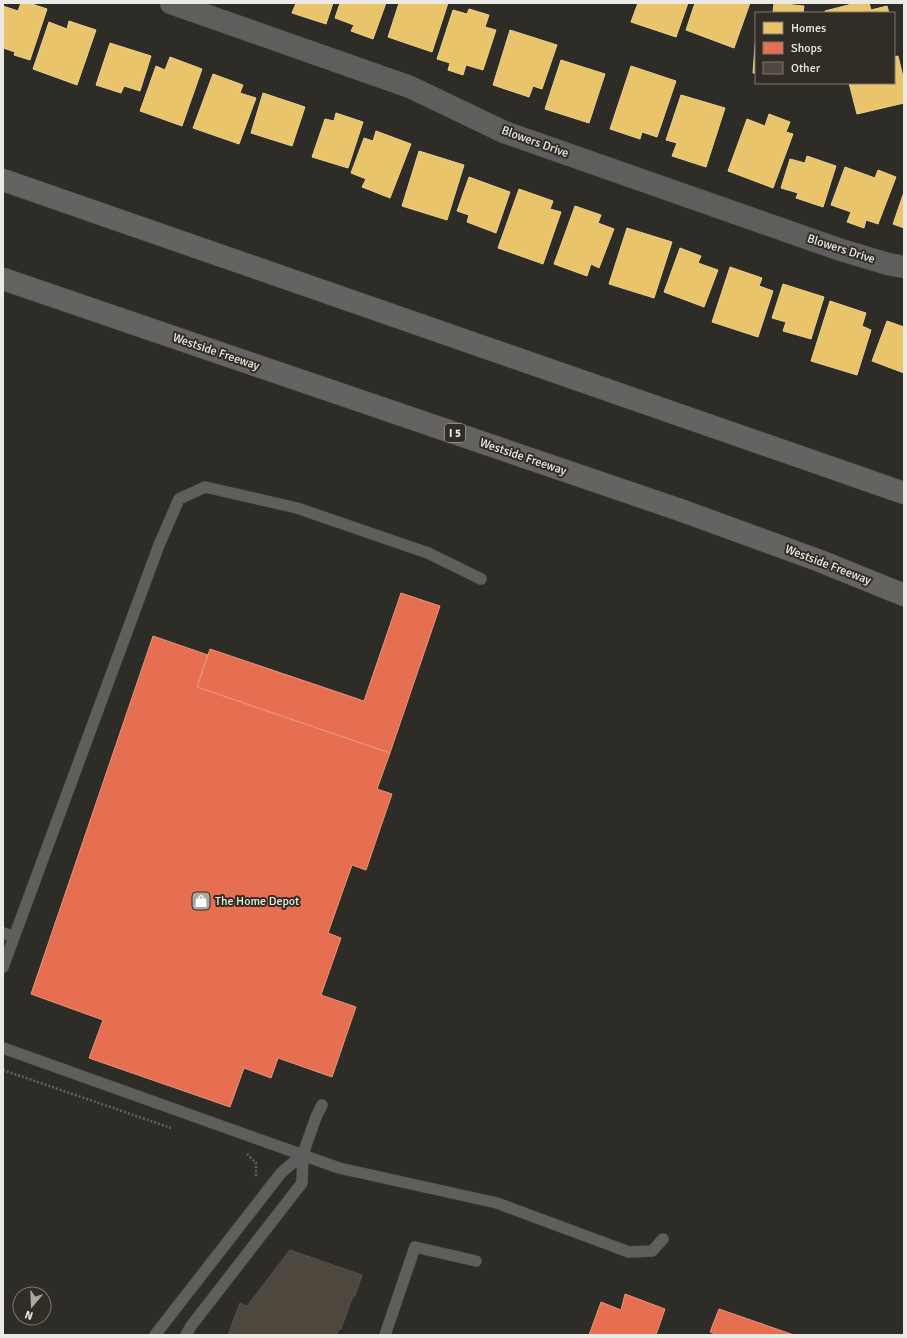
<svg xmlns="http://www.w3.org/2000/svg" width="907" height="1338" font-family="Signika,sans-serif">
	<style>
		.homes { fill: #e9c46a; stroke: #eacf8f }
		.shops { fill: #e76f51; stroke: #e8947d }
		.building { fill: #4e473e; stroke: #54524e }
		.lines { fill: none; stroke-linecap: round; stroke-linejoin: round }
		.service-casing { stroke: #4c4a46; stroke-width: 12 }
		.minor-casing { stroke: #4c4a46; stroke-width: 23 }
		.motorway-casing { stroke: #4c4a46; stroke-width: 23 }
		.path { stroke: #63625e; stroke-width: 2.5; stroke-dasharray: 2 2; stroke-linecap: butt }
		.service { stroke: #5e5e5d; stroke-width: 11 }
		.minor { stroke: #5e5e5d; stroke-width: 22 }
		.motorway { stroke: #656361; stroke-width: 22 }
		.labels { text-anchor: middle; dominant-baseline: central; stroke-width: 4; stroke-linejoin: round; paint-order: stroke }
		.shield { fill: #312d24; stroke: #b4b1aa; stroke-width: 1 }
		.shield-label { font-size: 11px; font-weight: bold; fill: #eceae4 }
		.street-label { font-size: 12px; fill: #eceae4; stroke: #312d24 }
		.poi-label { font-size: 12px; fill: #eceae4; stroke: #312d24; text-anchor: start }
	</style>
	<rect width="100%" height="100%" fill="#2e2c27"/>
	<path class="homes" d="M21 3H29L47 9 30 60 14 55 15 52 3 48V6L18 11Z
		M296 3H333L326 24 292 13Z
		M340 3H386L373 39 351 31 354 25 335 18Z
		M399 3H448L432 52 388 37Z
		M638 3H688L676 37 631 22Z
		M695 3H750L734 48 686 30Z
		M774 3 804 6 803 13H773Z
		M856 3H869L871 10 887 6 889 13H825V11Z
		M469 9 489 15 485 27 496 30 483 70 466 65 463 75 448 70 450 63 437 59 453 10 467 14Z
		M69 21 96 30 77 85 33 69 49 22 67 29Z
		M510 30 557 45 542 89 533 86 529 97 493 85Z
		M756 32V73H753Z
		M110 43 151 56 140 91 124 86 121 93 96 85Z
		M898 56 904 81V103L857 114 849 83H894V57Z
		M170 57 202 69 182 126 140 111 156 66 165 70Z
		M561 60 605 74 589 123 545 109Z
		M631 66 676 81 657 137 642 132 640 139 610 129Z
		M213 74 243 85 240 93 256 98 239 144 193 128Z
		M263 93 305 107 292 146 251 133Z
		M681 95 725 108 706 167 672 156 677 143 666 140Z
		M336 113 363 122 348 168 312 157 325 119 334 121Z
		M769 114 790 122 786 132 793 134 773 188 728 171 747 119 765 126Z
		M376 131 411 144 390 198 362 187 366 179 351 173 364 138 373 141Z
		M419 151 464 165 447 220 402 206Z
		M807 156 836 166 823 207 796 198 798 193 781 188 790 159 805 163Z
		M845 167 875 178 878 170 896 177 878 224 866 220 864 228 847 222 851 212 831 205Z
		M469 177 510 192 496 233 467 222 469 215 457 211Z
		M519 189 553 201 550 209 561 212 543 264 498 248Z
		M904 192V228L893 224Z
		M575 206 601 215 598 223 614 229 599 268 591 264 587 276 554 264Z
		M627 228 672 242 654 298 609 284Z
		M680 248 701 256 698 263 718 270 704 307 664 292Z
		M730 267 762 278 759 286 773 291 758 337 712 322Z
		M783 284 824 297 811 339 783 331 786 322 772 318Z
		M830 301 866 313 862 326 871 330 857 375 811 361Z
		M887 321 904 327V373L872 361Z"/>
	<path class="shops" d="M401 593 440 606 390 753 197 687 210 649 364 701Z
		M153 636 208 655 197 687 390 753 377 789 392 794 366 870 352 865 328 933 341 938 321 995 356 1007 332 1077 278 1058 271 1078 244 1068 230 1107 89 1058 103 1020 31 994Z
		M625 1294 665 1309 656 1335H589L601 1302 621 1310Z
		M719 1309 794 1335H718L710 1332Z"/>
	<path class="building" d="M290 1250 362 1275 355 1296H353L341 1329H339L337 1334 339 1335H228L240 1303 247 1306Z"/>
	<g class="lines">
		<defs>
			<path id="service" d="M3 933 14 937
				M3 967 159 545 179 499 205 487 297 508 428 553 481 579
				M3 1048 339 1168 497 1203 629 1252 652 1251 663 1239
				M155 1335 281 1173 303 1154
				M186 1335 191 1326 302 1183 303 1154 316 1117 322 1105
				M385 1335 415 1247 476 1261"/>
			<path id="minor" d="M171 3 410 87 504 132 841 250 888 264 904 267"/>
			<path id="motorway" d="M3 180 904 493
				M3 279 683 511 820 561 904 595"/>
		</defs>
		<use href="#service" class="service-casing"/>
		<use href="#minor" class="minor-casing"/>
		<use href="#motorway" class="motorway-casing"/>
		<path class="path" d="M3 1070 171 1128
			M247 1154 256 1163V1177"/>
		<use href="#service" class="service"/>
		<use href="#minor" class="minor"/>
		<use href="#motorway" class="motorway"/>
	</g>
	<defs>
		<symbol id="shop-square" viewBox="-11 -11 22 22"><rect x="-9" y="-9" width="18" height="18" rx="4" fill="#aaa8a2" stroke="#312d24"/><path d="M-5-2.5h2.3a2.7 3.5 0 0 1 5.4 0H5L5.5 6h-11ZM-1.5-2.5h3a1.5 2.3 0 0 0-3 0Z" fill="#fff"/></symbol>
	</defs>
	<g fill-rule="evenodd">
		<use href="#shop-square" x="190" y="890" width="22" height="22"/>
	</g>
	<g class="labels">
		<rect class="shield" x="445" y="424" width="20" height="18" rx="3"/>
		<g class="shield-label">
			<text x="455" y="433">I 5</text>
		</g>
		<g class="street-label">
			<text transform="translate(535 142) rotate(20)">Blowers Drive</text>
			<text transform="translate(841 249) rotate(18)">Blowers Drive</text>
			<text transform="translate(216 352) rotate(19)">Westside Freeway</text>
			<text transform="translate(523 457) rotate(19)">Westside Freeway</text>
			<text transform="translate(828 565) rotate(21)">Westside Freeway</text>
		</g>
		<g class="poi-label">
			<text x="215" y="901">The Home Depot</text>
		</g>
	</g>
	<rect width="907" height="1338" fill="none" stroke="#eceae4" stroke-width="8"/>
	<rect x="755" y="12" width="140" height="72" fill="#312d24" stroke="#7c7971"/>
	<rect x="763" y="22" width="20" height="12" fill="#e9c46a" stroke="#7c7971"/>
	<text x="791" y="32" font-size="12" fill="#eceae4">Homes</text>
	<rect x="763" y="42" width="20" height="12" fill="#e76f51" stroke="#7c7971"/>
	<text x="791" y="52" font-size="12" fill="#eceae4">Shops</text>
	<rect x="763" y="62" width="20" height="12" fill="#4e473e" stroke="#7c7971"/>
	<text x="791" y="72" font-size="12" fill="#eceae4">Other</text>
	<g transform="translate(32 1306) rotate(199)"><circle r="19" fill="#312d24" stroke="#7c7971"/>
	<path d="M0-3L7 15L0 10L-7 15Z" fill="#aaa8a2"/>
	<text y="-6" font-size="11" font-weight="bold" text-anchor="middle" fill="#eceae4">N</text>
	</g>
</svg>
